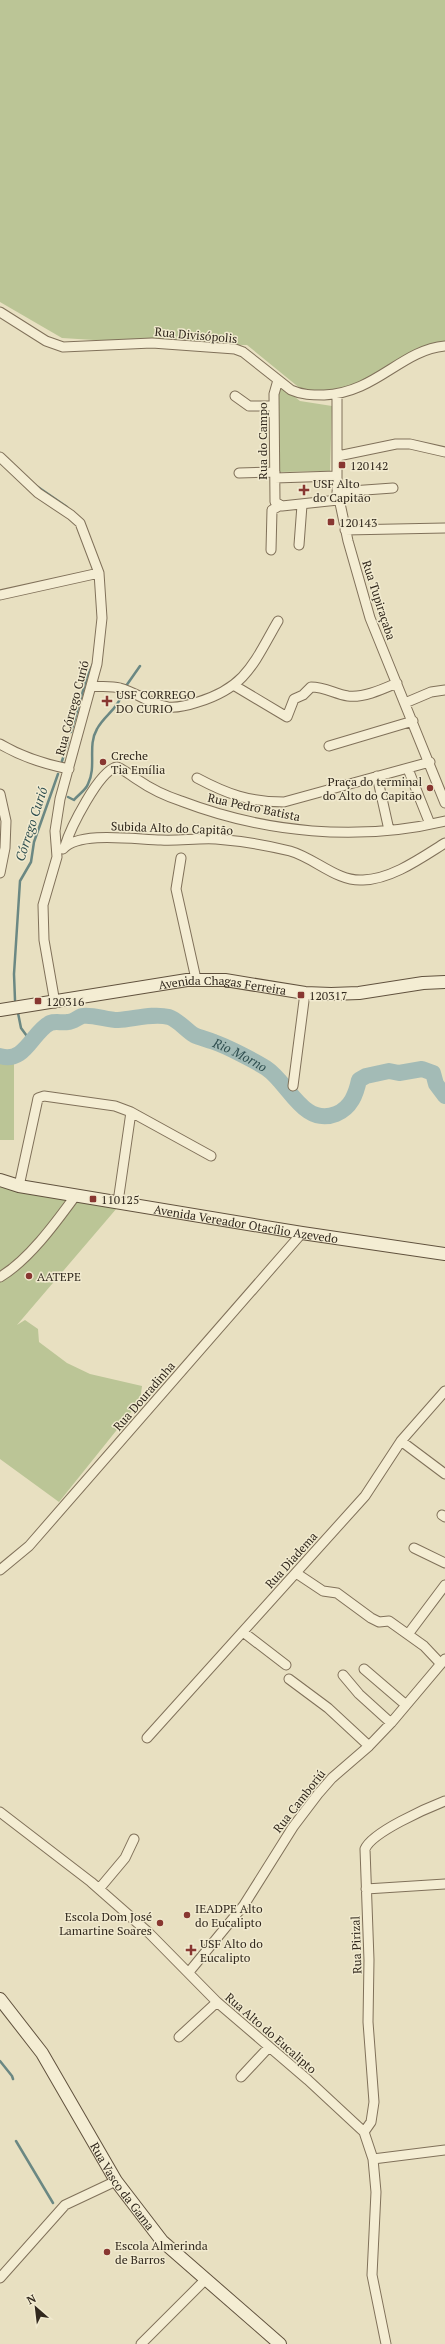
<svg xmlns="http://www.w3.org/2000/svg" width="445" height="2344" font-family="'PT Serif',serif">
	<style>
		.green { fill: #bbc596 }
		.lines { fill: none; stroke-linecap: round; stroke-linejoin: round }
		.stream { stroke: #6b8883; stroke-width: 2.5 }
		.river { stroke: #a3bbb6; stroke-width: 16 }
		.street-casing { stroke: #80715a; stroke-width: 11 }
		.secondary-casing { stroke: #61523e; stroke-width: 14 }
		.street { stroke: #f4edd3; stroke-width: 9 }
		.secondary { stroke: #f4edd3; stroke-width: 12 }
		.poi-dot { fill: #883731; stroke: #f1eacf; stroke-width: 1.5 }
		.labels { text-anchor: middle; dominant-baseline: central; stroke-width: 3; stroke-linejoin: round; paint-order: stroke }
		.street-label { font-size: 12px; fill: #31281d; stroke: #f1eacf }
		.poi-label { font-size: 12px; fill: #31281d; stroke: #f1eacf; text-anchor: start }
		.water-label { font-size: 13px; font-style: italic; fill: #2e4e4f; stroke: #f1eacf }
	</style>
	<rect width="100%" height="100%" fill="#e8e0c1"/>
	<path class="green" d="M0 0H445V342L434 343 384 377 350 395 307 394 247 345 158 344 62 338 0 302Z
		M281 386 300 401 332 406 330 471 279 472 277 391Z
		M0 1061H14V1140H0Z
		M0 1184 117 1208 17 1325 25 1320 38 1329 39 1342 67 1363 90 1374 142 1386 140 1401 59 1502 0 1459Z"/>
	<g class="lines">
		<path class="stream" d="M35 485 67 507
			M126 686 140 666
			M71 732 87 677 93 664
			M62 761 68 742
			M68 797 74 800C78 795 86 790 88 784 97 766 87 746 97 729 104 716 116 710 121 697
			M15 1000 14 974 20 881 31 862 34 842 58 774
			M18 1013 21 1028 32 1043
			M0 2061 12 2076 13 2079
			M16 2141 53 2203"/>
		<path class="river" id="s1" d="M0 1056C25 1064 32 1032 50 1023 55 1021 62 1023 68 1022 73 1022 77 1018 82 1016 92 1014 107 1020 118 1020 134 1019 153 1013 169 1017 178 1020 186 1030 194 1035 200 1038 207 1039 214 1042 226 1046 255 1061 266 1068 289 1083 303 1127 336 1114 351 1108 356 1094 359 1080L366 1076 389 1071 399 1073 422 1069 433 1073 436 1084 445 1096"/>
		<defs>
			<path id="street" d="M0 312 46 341 63 347 152 343 235 349 243 352 291 390C302 395 312 395 324 395 376 393 401 350 445 346
				M278 380 274 394 275 502 282 506 338 500
				M337 395V489L348 541 370 618 445 803
				M235 396 249 406H274
				M338 456 396 444H410L445 452
				M0 457 38 493 71 515 80 523 99 573 102 618 97 664 60 799 55 831 57 857 43 905 44 940 55 1003
				M239 473 275 472
				M275 478 336 476
				M337 492 393 488
				M345 530 445 528
				M299 545 302 505
				M271 550 272 510 279 506
				M0 595 99 573
				M92 686C101 687 111 686 120 688 136 692 149 704 168 707 177 708 189 705 198 702 247 687 254 662 278 621
				M235 686 287 717 294 699 303 695 311 687C325 687 335 694 348 696 364 698 383 689 397 683
				M405 703 431 692 445 690
				M0 744C22 757 44 764 69 769
				M329 746 413 721
				M408 769 430 824
				M377 776 389 830
				M197 778C227 794 249 802 284 802L430 762
				M0 794 6 821 5 848 0 873
				M65 846C70 829 99 770 117 767 125 770 131 776 138 780 151 789 166 796 181 801 265 833 358 842 445 821
				M63 849C79 830 139 840 161 840 179 841 197 838 216 839 241 841 266 845 290 851 315 858 337 882 363 880 392 879 421 858 445 843
				M181 858 176 889 196 979
				M293 1086 305 993
				M19 1186 37 1103 38 1098 44 1096 115 1106 131 1112 211 1156
				M118 1202 131 1112
				M0 1277C29 1260 57 1221 76 1195
				M401 1441 445 1474
				M442 1515 445 1517
				M414 1548 445 1563
				M0 1570 29 1546 302 1233
				M296 1573 323 1591 337 1593 371 1618 379 1622 389 1621 424 1646 441 1664
				M243 1632 286 1665
				M409 1633 445 1585
				M364 1669 406 1705
				M343 1675 359 1694 391 1723
				M289 1679 328 1708 369 1746
				M147 1738 365 1496 401 1441 445 1391
				M0 1812 91 1882 149 1933 217 2002 308 2080 364 2132 373 2159 376 2192 372 2275 386 2344
				M99 1889 125 1858 134 1839
				M366 1889 445 1884
				M189 1972 244 1905 293 1827 318 1794 332 1778 369 1746 391 1723 445 1659
				M179 2037 217 2002
				M241 2077 269 2047
				M364 2132 371 2122 374 2102 368 2022 369 1960 365 1849C372 1832 427 1808 445 1801
				M373 2159 445 2150
				M0 2278 65 2205 116 2181
				M141 2344 206 2279"/>
			<g id="secondary">
				<path id="s2" d="M0 1010 187 980H225L305 993 331 994 359 993 423 983 445 982"/>
				<path id="s3" d="M0 1180 19 1186 302 1233 445 1254"/>
				<path id="s4" d="M0 1999 42 2053 116 2181 162 2241 280 2344"/>
			</g>
		</defs>
		<use href="#street" class="street-casing"/>
		<use href="#secondary" class="secondary-casing"/>
		<use href="#street" class="street"/>
		<use href="#secondary" class="secondary"/>
	</g>
	<g class="poi-dot">
		<rect x="338" y="461" width="8" height="8" rx="2"/>
		<path d="M302 484h4v4h4v4h-4v4h-4v-4h-4v-4h4z"/>
		<rect x="327" y="518" width="8" height="8" rx="2"/>
		<path d="M105 695h4v4h4v4h-4v4h-4v-4h-4v-4h4z"/>
		<circle cx="103" cy="762" r="4"/>
		<circle cx="430" cy="788" r="4"/>
		<rect x="297" y="991" width="8" height="8" rx="2"/>
		<rect x="34" y="997" width="8" height="8" rx="2"/>
		<rect x="89" y="1195" width="8" height="8" rx="2"/>
		<circle cx="29" cy="1276" r="4"/>
		<circle cx="187" cy="1915" r="4"/>
		<circle cx="160" cy="1923" r="4"/>
		<path d="M189 1944h4v4h4v4h-4v4h-4v-4h-4v-4h4z"/>
		<circle cx="107" cy="2252" r="4"/>
	</g>
	<g class="labels">
		<g class="street-label">
			<text transform="translate(196 335) rotate(5)">Rua Divisópolis</text>
			<text transform="translate(262 441) rotate(-90)">Rua do Campo</text>
			<text transform="translate(379 600) rotate(72)">Rua Tupiraçaba</text>
			<text transform="translate(72 708) rotate(-75)">Rua Córrego Curió</text>
			<text transform="translate(254 807) rotate(12)">Rua Pedro Batista</text>
			<text transform="translate(172 828) rotate(2)">Subida Alto do Capitão</text>
			<text stroke="none"><textPath href="#s2" startOffset="225">Avenida Chagas Ferreira</textPath></text>
			<text stroke="none"><textPath href="#s3" startOffset="250">Avenida Vereador Otacílio Azevedo</textPath></text>
			<text transform="translate(144 1396) rotate(-49)">Rua Douradinha</text>
			<text transform="translate(291 1560) rotate(-48)">Rua Diadema</text>
			<text transform="translate(299 1801) rotate(-52)">Rua Camboriú</text>
			<text transform="translate(356 1945) rotate(-92)">Rua Pirizal</text>
			<text transform="translate(271 2033) rotate(41)">Rua Alto do Eucalipto</text>
			<text stroke="none"><textPath href="#s4" startOffset="224">Rua Vasco da Gama</textPath></text>
		</g>
		<g class="poi-label">
			<text x="350" y="465">120142</text>
			<text x="313" y="483">USF Alto<tspan x="313" dy="14">do Capitão</tspan></text>
			<text x="339" y="522">120143</text>
			<text x="116" y="694">USF CORREGO<tspan x="116" dy="14">DO CURIO</tspan></text>
			<text x="111" y="755">Creche<tspan x="111" dy="14">Tia Emília</tspan></text>
			<text x="422" y="781" text-anchor="end">Praça do terminal<tspan x="422" dy="14">do Alto do Capitão</tspan></text>
			<text x="309" y="995">120317</text>
			<text x="46" y="1001">120316</text>
			<text x="101" y="1199">110125</text>
			<text x="37" y="1276">AATEPE</text>
			<text x="195" y="1908">IEADPE Alto<tspan x="195" dy="14">do Eucalipto</tspan></text>
			<text x="152" y="1916" text-anchor="end">Escola Dom José<tspan x="152" dy="14">Lamartine Soares</tspan></text>
			<text x="200" y="1943">USF Alto do<tspan x="200" dy="14">Eucalipto</tspan></text>
			<text x="115" y="2245">Escola Almerinda<tspan x="115" dy="14">de Barros</tspan></text>
		</g>
		<g class="water-label">
			<text transform="translate(31 824) rotate(-72)">Córrego Curió</text>
			<text stroke="none"><textPath href="#s1" startOffset="266">Rio Morno</textPath></text>
		</g>
	</g>
	<g transform="translate(36 2308) rotate(332)" stroke="#f1eacf" stroke-width="3" paint-order="stroke">
	<path d="M0-3L7 15L0 10L-7 15Z" fill="#31281d"/>
	<text y="-6" font-size="11" font-weight="bold" text-anchor="middle" fill="#31281d">N</text>
	</g>
</svg>
